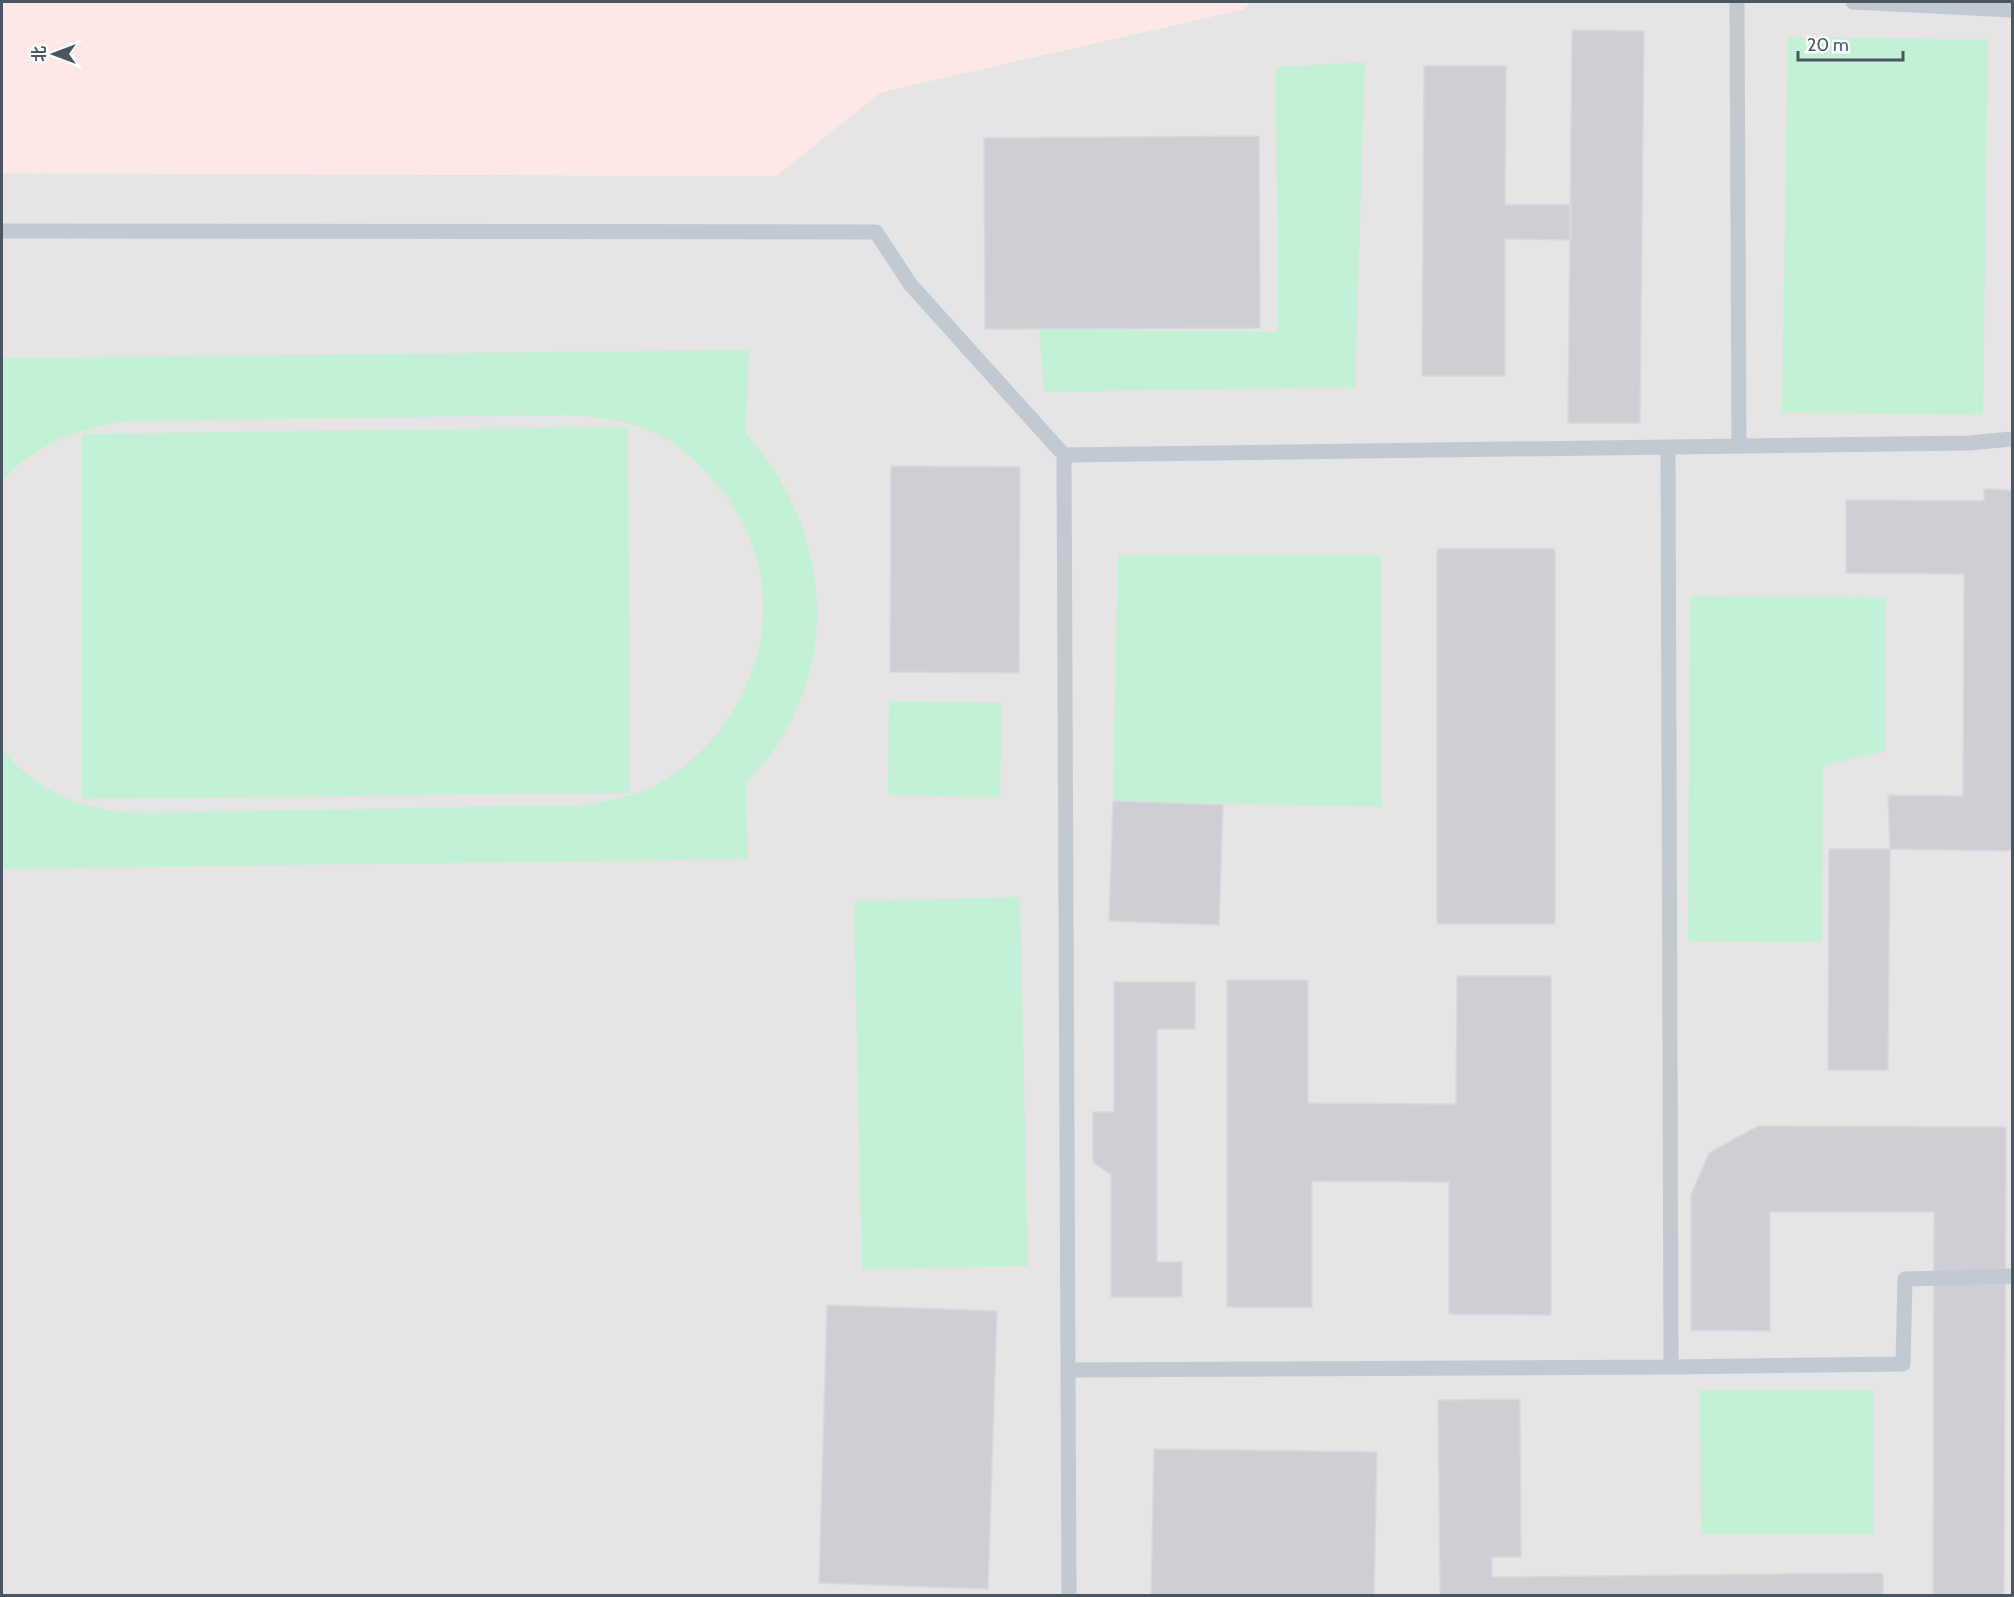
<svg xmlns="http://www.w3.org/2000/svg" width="2014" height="1597" font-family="Cabin,'Noto Sans SC',sans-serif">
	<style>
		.education { fill: #e6e4e5 }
		.medical { fill: #fce8e6 }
		.green { fill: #c3f1d5 }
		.building { fill: #cdcfd5; stroke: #d7d9de; stroke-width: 1.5 }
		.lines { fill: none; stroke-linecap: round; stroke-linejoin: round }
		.service { stroke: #c1cad2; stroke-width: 15 }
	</style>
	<rect width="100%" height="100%" fill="#f5f3f3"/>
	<path class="education" d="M1251 2H2012V1595L2 1596V173L776 176 881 92 1244 9Z"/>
	<path class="medical" d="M2 2H1251L1244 9 881 92 776 176 2 173Z"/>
	<path class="green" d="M1788 37 1988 40 1983 415 1782 412Z
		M1365 62 1355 387 1044 392 1039 329 1278 332 1276 67Z
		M749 350 746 434C753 442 760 450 766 459 819 531 835 632 794 714 786 732 775 748 763 764 759 770 751 775 748 781 745 788 748 847 748 859L2 869V748C27 782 66 803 108 810 122 813 136 812 150 813L584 805C601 802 620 799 637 793 673 781 707 750 728 719 777 644 776 558 719 487 703 468 687 451 665 438 634 421 600 416 564 415L130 421C82 427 34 443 2 481V358Z
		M628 427 630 793 82 799V434Z
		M1118 555H1381V807L1113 801Z
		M1690 596 1886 597 1885 751 1823 766 1822 942 1688 941Z
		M889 701 1002 703 1000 797 888 795Z
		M1020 897 1028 1266 862 1269 854 901Z
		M1700 1390H1873L1874 1534H1701Z"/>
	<path class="building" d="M1572 30 1644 31 1640 423H1568Z
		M1424 66H1506L1505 205H1571V240L1505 239V376H1422Z
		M1259 136 1260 328 985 329 984 138Z
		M891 466 1020 467 1019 673 890 672Z
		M1984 489 2012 490V851L1890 849 1888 795 1963 796 1964 574 1846 573V500L1984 501Z
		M1437 549H1555V924H1437Z
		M1113 801 1223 805 1219 925 1109 921Z
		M1829 849H1890L1888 1070H1828Z
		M1457 976H1551V1315L1449 1314V1182L1312 1181V1307H1227V980H1308V1103L1456 1104Z
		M1114 982H1195V1029H1157V1262H1182V1297H1111V1175L1093 1162V1112H1114Z
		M1758 1126 2006 1127 2004 1596H1933L1934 1212H1770V1331L1691 1330V1195L1709 1153Z
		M827 1305 997 1311 988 1589 819 1583Z
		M1520 1399 1521 1557H1492V1577L1883 1573V1596H1440L1438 1400Z
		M1154 1449 1377 1452 1374 1596H1151Z"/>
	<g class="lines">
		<path class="service" d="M1737 2 1739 446
			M1853 2 2012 10
			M2 231 876 232 910 284 1064 455 1969 443 2012 439
			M1064 455 1069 1596
			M1671 1367 1903 1364 1905 1279 2012 1276
			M1068 1370 1671 1367 1668 447"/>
	</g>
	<rect width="2014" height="1597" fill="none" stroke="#4a5661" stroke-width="6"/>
	<g transform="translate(54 54) rotate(270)" stroke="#ffffff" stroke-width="4.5" paint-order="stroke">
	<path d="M0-4.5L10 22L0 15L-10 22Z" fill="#4a5661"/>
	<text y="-9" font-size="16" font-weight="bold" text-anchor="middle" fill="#4a5661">北</text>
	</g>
	<path d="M1798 51v9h105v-9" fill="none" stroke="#4a5661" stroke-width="3"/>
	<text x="1807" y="51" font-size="18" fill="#4a5661" stroke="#ffffff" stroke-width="4.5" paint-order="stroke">20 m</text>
</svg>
